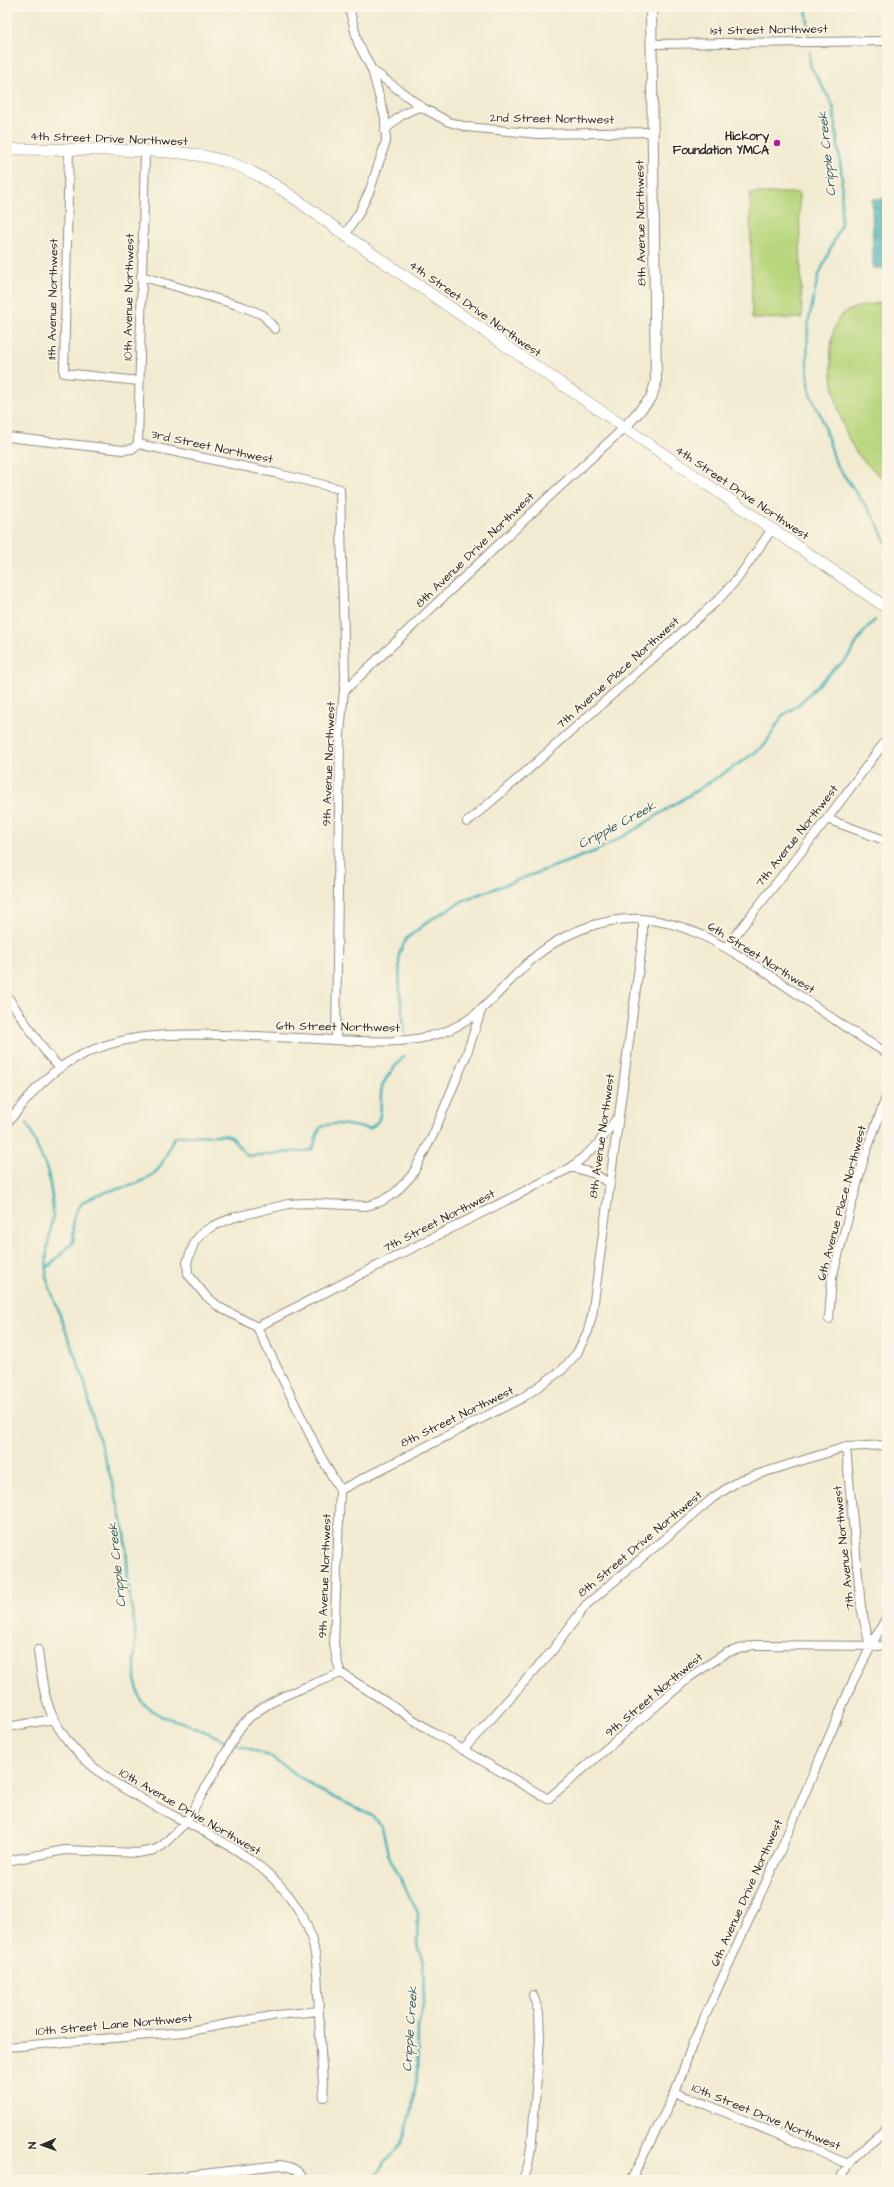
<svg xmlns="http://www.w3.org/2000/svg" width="894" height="2187" font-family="'Architects Daughter',sans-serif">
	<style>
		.green { fill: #b8d67d; stroke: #728054 }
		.water { fill: url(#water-ripples); stroke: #366e71 }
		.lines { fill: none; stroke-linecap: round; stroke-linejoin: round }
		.stream { stroke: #40b1b7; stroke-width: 2.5 }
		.minor-casing { stroke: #8e8b7e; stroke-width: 10 }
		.tertiary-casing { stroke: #8e8b7e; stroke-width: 12 }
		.secondary-casing { stroke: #8e8b7e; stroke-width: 12 }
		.minor { stroke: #fff; stroke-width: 8 }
		.tertiary { stroke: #fff; stroke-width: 10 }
		.secondary { stroke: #fff; stroke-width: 11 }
		.poi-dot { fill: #b5179e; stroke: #fcf5e5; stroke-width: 1.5 }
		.labels { text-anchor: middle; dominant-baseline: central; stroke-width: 3.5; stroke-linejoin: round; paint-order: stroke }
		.street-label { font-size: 12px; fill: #2b2b2b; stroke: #fcf5e5 }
		.poi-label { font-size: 12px; font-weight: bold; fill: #2b2b2b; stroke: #fcf5e5; text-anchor: end }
		.water-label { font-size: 13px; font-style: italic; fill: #325a5c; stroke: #fcf5e5 }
	</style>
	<defs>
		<pattern id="water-ripples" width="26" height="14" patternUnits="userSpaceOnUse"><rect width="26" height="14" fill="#40b1b7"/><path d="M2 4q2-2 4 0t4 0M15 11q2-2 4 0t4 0" fill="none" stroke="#369095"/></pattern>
	</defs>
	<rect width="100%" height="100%" fill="#fcf5e5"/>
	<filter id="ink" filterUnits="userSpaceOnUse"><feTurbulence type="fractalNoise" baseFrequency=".025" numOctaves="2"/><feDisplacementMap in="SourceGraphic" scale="8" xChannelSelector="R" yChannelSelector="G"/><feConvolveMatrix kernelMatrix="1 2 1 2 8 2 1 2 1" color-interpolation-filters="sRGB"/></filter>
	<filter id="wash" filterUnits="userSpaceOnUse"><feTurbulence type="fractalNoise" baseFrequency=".012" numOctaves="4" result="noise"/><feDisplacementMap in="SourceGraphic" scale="16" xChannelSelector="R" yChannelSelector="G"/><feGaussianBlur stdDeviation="0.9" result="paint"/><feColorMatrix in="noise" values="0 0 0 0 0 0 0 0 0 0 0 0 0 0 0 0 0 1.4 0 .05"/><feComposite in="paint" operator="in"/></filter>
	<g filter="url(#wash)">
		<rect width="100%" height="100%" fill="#f2ebd1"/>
		<path class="green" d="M750 193H799L802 318 752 319Z
			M884 302 887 303V478L884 480C875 471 863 462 856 452 837 424 820 348 839 318 847 306 872 305 884 302Z"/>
		<path class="water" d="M872 199H887V268H873Z"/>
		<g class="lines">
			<path class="stream" d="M806 7 809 33
				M810 52V65L833 105 842 178 841 225 818 277 808 324 807 364 810 394 821 416 836 464 875 519 887 545
				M405 1033 400 994 399 954 406 939 430 920 466 899 596 851 631 832 740 763 765 745 782 716 798 705 836 667C851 659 854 644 864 632 867 627 871 624 875 620
				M7 1074 10 1076V1093
				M27 1123 48 1172 52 1197 53 1217 47 1249 46 1277 85 1383 93 1419 113 1485 125 1532 129 1592 135 1628V1679L141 1701 151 1710 161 1716 188 1724 222 1739 269 1756 317 1789 371 1815 382 1827 388 1854 418 1913 417 1941 423 1963 424 2000 418 2027 417 2077 411 2114 401 2144 371 2180
				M48 1267 73 1242C75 1232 71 1220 76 1211 91 1184 139 1195 159 1168 165 1160 169 1147 174 1138L178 1136 225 1135 231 1137 247 1156 306 1151 313 1149C315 1143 316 1136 319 1130 326 1118 357 1127 368 1129 387 1121 378 1103 382 1087 385 1076 397 1065 404 1056"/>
		</g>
	</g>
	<g filter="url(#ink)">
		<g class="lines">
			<defs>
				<path id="minor" d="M652 44 887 41
					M372 70 423 108 449 122 467 127 538 134 653 132
					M385 131C396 118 404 112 420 107
					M69 149 64 373 139 381
					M345 235 359 213 370 190 386 141 385 118 372 70 358 43 349 7
					M141 276 244 307 263 315 275 329
					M7 437 123 450 132 449 138 444
					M138 444 275 473 340 489 345 678 340 734 336 1040
					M138 444 145 151
					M344 691 553 493 624 428
					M827 819 887 841
					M467 822 520 777 719 599 738 578 772 529
					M726 947 827 819 887 739
					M7 996 47 1054 60 1068
					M481 1011 466 1056 433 1135 412 1175 395 1193 380 1202 366 1206 306 1203 288 1204 235 1217 213 1226 203 1232 195 1241 187 1262 188 1274 205 1295 219 1307 257 1327 320 1455 340 1490 334 1644 337 1661 341 1673 431 1731 548 1799 691 1676 726 1653 753 1645 887 1646
					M7 1123C23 1104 38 1084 58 1069 109 1033 165 1033 224 1035 261 1036 297 1038 333 1040 364 1041 396 1044 427 1037 477 1026 494 994 529 962 559 934 601 917 642 919 687 922 722 945 759 968 802 996 843 1028 887 1053
					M572 1167 595 1174 610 1184
					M829 1319 832 1278 864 1158 887 1095
					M257 1327 572 1167 597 1145 617 1118
					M846 1447 861 1607 870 1646
					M340 1490 522 1398 562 1370 577 1353 588 1331 592 1316 643 937V919
					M38 1650C41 1675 44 1703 57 1725 111 1818 259 1822 306 1924 319 1952 317 1982 319 2012 320 2041 322 2069 324 2097
					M7 1727 54 1719
					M463 1750 552 1651 586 1605 714 1497 740 1480 797 1462 846 1447 887 1445
					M7 1861 65 1850 138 1853 154 1850 162 1846 186 1822 240 1728C260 1700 310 1686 341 1673
					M7 2047 184 2032 277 2015 319 2011
					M675 2093 708 2105 848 2164
					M150 2180 280 2165C292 2167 298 2169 304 2180
					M523 2180 528 2167 532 2140 540 2039 539 2013 533 1995
					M631 2180 675 2093 692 2045 781 1849 853 1681 887 1616
					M840 2180 848 2164 887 2127"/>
				<path id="tertiary" d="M624 428 651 398 656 382 651 7"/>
				<path id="secondary" d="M7 149C43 149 80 150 116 150 156 151 199 151 236 165 276 181 310 210 345 235L887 608"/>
			</defs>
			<use href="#minor" class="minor-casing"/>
			<use href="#tertiary" class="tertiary-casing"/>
			<use href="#secondary" class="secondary-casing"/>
			<use href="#minor" class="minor"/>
			<use href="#tertiary" class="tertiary"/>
			<use href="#secondary" class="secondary"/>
		</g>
	</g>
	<circle class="poi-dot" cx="777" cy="143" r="4"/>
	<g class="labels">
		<g class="street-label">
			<text transform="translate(769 30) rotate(-1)">1st Street Northwest</text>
			<text transform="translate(552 119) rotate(1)">2nd Street Northwest</text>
			<text transform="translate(109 139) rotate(2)">4th Street Drive Northwest</text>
			<text transform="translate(641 223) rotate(-91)">8th Avenue Northwest</text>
			<text transform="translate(129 297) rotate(-89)">10th Avenue Northwest</text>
			<text transform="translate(53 299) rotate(-89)">11th Avenue Northwest</text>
			<text transform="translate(475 309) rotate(35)">4th Street Drive Northwest</text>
			<text transform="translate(212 447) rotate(12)">3rd Street Northwest</text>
			<text transform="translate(742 493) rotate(34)">4th Street Drive Northwest</text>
			<text transform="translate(475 550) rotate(-44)">8th Avenue Drive Northwest</text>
			<text transform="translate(618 673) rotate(-42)">7th Avenue Place Northwest</text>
			<text transform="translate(329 764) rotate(-88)">9th Avenue Northwest</text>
			<text transform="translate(797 836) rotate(-52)">7th Avenue Northwest</text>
			<text transform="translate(761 958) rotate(32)">6th Street Northwest</text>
			<text transform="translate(338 1027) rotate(1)">6th Street Northwest</text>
			<text transform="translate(602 1136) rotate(-82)">8th Avenue Northwest</text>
			<text transform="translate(842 1203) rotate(-75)">6th Avenue Place Northwest</text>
			<text transform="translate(439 1221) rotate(-27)">7th Street Northwest</text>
			<text transform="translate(457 1417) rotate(-26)">8th Street Northwest</text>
			<text transform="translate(640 1544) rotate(-40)">8th Street Drive Northwest</text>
			<text transform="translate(844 1548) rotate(-96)">7th Avenue Northwest</text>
			<text transform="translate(325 1576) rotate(-88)">9th Avenue Northwest</text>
			<text transform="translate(654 1695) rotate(-40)">9th Street Northwest</text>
			<text transform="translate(190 1812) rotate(30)">10th Avenue Drive Northwest</text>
			<text transform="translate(747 1893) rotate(-66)">6th Avenue Drive Northwest</text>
			<text transform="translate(114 2025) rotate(-5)">10th Street Lane Northwest</text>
			<text transform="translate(766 2117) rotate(22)">10th Street Drive Northwest</text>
		</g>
		<g class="poi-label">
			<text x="769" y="136">Hickory<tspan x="769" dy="14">Foundation YMCA</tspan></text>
		</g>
		<g class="water-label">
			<text transform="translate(827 154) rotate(-96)">Cripple Creek</text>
			<text transform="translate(617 825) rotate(-28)">Cripple Creek</text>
			<text transform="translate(117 1565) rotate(-96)">Cripple Creek</text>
			<text transform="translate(410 2029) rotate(-86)">Cripple Creek</text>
		</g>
	</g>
	<rect width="894" height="2187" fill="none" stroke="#fcf5e5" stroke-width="24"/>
	<g transform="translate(42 2145) rotate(268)" stroke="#fcf5e5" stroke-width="3" paint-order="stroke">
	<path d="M0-3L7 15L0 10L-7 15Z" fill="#2b2b2b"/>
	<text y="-6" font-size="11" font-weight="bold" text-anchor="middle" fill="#2b2b2b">N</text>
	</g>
</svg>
